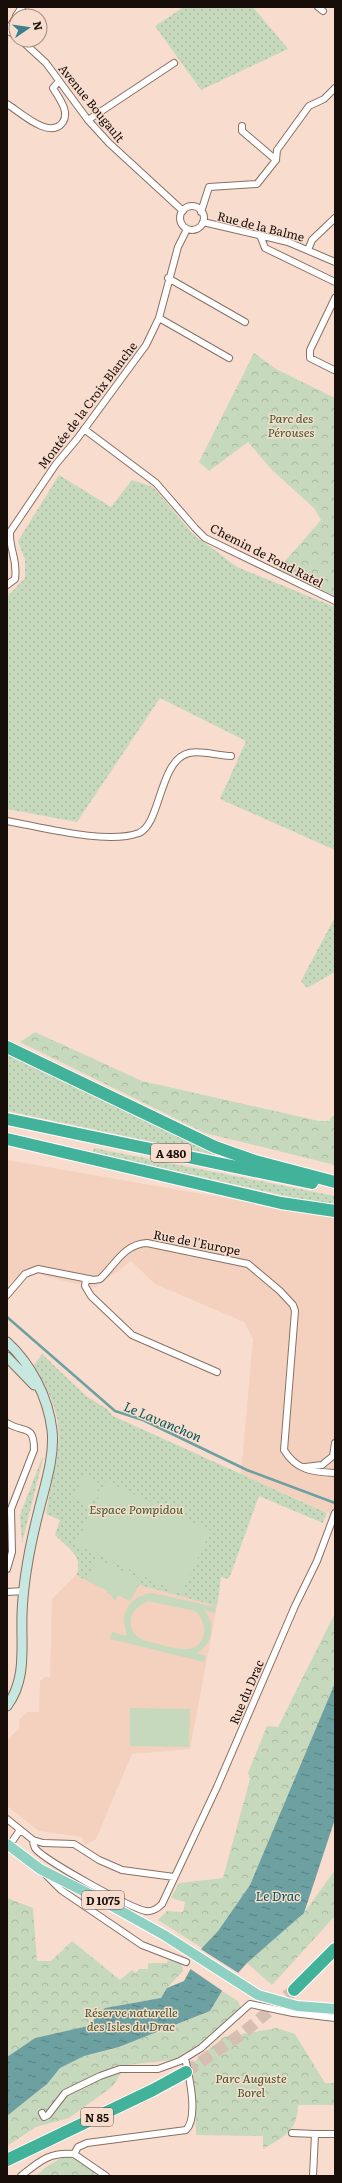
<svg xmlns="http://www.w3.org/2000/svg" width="342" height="2183" font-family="Literata,serif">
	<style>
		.built { fill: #f3d1be }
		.grass { fill: url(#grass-dots) }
		.forest { fill: url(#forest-crowns) }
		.pitch { fill: #c6d9bd; fill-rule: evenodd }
		.water { fill: url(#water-ripples) }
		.pier { fill: #f8ddce }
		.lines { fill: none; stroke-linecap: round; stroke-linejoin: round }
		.stream { stroke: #6ca0a1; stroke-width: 2.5 }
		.highway-tunnel { stroke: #d6beb1; stroke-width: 12; stroke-dasharray: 12 6; stroke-linecap: butt }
		.street-casing { stroke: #887063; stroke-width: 8 }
		.secondary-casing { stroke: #887063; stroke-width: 11 }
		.primary-casing { stroke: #fff; stroke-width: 12 }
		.highway-casing { stroke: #fff; stroke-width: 14 }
		.street { stroke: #fff; stroke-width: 6 }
		.secondary { stroke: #c7e8e1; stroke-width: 9 }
		.primary { stroke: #8ed1c3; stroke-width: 10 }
		.highway { stroke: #43b29b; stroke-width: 12 }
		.labels { text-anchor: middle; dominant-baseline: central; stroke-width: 3; stroke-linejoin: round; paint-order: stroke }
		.shield { fill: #f8ddce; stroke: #5a4c45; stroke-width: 1 }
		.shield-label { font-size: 11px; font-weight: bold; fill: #170e0a }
		.street-label { font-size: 12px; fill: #170e0a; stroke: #f8ddce }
		.park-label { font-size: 12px; font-style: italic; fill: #385927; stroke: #f8ddce }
		.water-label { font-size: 13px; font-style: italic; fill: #025556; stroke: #f8ddce }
	</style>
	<defs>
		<pattern id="grass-dots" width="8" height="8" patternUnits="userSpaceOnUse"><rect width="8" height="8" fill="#c6d9bd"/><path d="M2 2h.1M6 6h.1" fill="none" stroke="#a9b9a1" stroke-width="1.8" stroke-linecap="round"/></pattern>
		<pattern id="forest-crowns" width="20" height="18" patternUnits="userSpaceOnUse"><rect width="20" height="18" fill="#c6d9bd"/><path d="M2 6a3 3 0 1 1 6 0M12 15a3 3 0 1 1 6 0" fill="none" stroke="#a9b9a1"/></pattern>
		<pattern id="water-ripples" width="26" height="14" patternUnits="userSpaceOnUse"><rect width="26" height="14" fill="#6ca0a1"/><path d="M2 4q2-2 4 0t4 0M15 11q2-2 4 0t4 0" fill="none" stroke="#588181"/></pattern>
	</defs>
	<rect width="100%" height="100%" fill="#f8ddce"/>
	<path class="built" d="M7 1160 335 1217V1516L241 1474 253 1339 244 1322 155 1284 131 1261 95 1288 47 1277 28 1269 7 1285Z
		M76 1575 118 1595 139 1585 217 1606 190 1749 132 1754 96 1839 85 1845 82 1837 39 1831 7 1806V1741L19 1728V1720L27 1712H39L40 1681 45 1677H50L52 1599Z"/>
	<path class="grass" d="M184 7H253L288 49 201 90 155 26Z
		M59 475 111 507 132 480 153 487 193 534 237 567 335 607V850L220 799 246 741 160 698 77 822 7 809V597L25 578V560L18 541Z
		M335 917V972L307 988 301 981Z
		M7 1052 216 1151 215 1155 7 1111Z
		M94 1148 335 1196V1206L321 1204 93 1152Z
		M42 1354 86 1396 107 1409 113 1416 327 1513 323 1523 259 1496 230 1576 228 1579 221 1577 217 1606 139 1585 130 1601 118 1595 115 1600 112 1598 113 1596 107 1593 108 1591 76 1575C85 1557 67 1547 55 1535L60 1520 46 1514C57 1445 73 1431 34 1365Z
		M42 1458 43 1459 22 1543 20 1515Z"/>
	<path class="forest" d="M254 353 276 369 335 398V597L278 569 321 520 314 508 272 470 248 442 209 471 199 462Z
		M35 1032 142 1081 319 1121H329L332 1116H335V1165L205 1133 20 1042Z
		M335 1613V1683L250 1885 218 1931 202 1948 158 1920 167 1911 183 1912 185 1902 171 1898 179 1883 223 1878 250 1779 248 1773 267 1726 278 1727Z
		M335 1870V1916L272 1985 247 1963 304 1913Z
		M7 1898 33 1908 37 1961H51L72 1941 120 1980 132 1970 136 1973 139 1969H148V1963H167L168 1960 181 1963 183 1971 167 1988 161 1998 105 2008 88 2026 35 2038 7 2057Z
		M222 1991 238 2001 241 2008 216 2033 174 2060 126 2065 113 2086 69 2118 36 2127 7 2146V2116L47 2084 59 2068 84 2056 120 2047 210 2011Z
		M277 2028 295 2034 325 2083H335V2105H298C298 2130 284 2137 263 2149V2136L196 2135 195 2089 190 2065 224 2037Z
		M63 2157 78 2158 101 2176H36L46 2167Z"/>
	<path class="pitch" d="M84 1476 101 1484 90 1507 73 1498Z
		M106 1481 211 1531 181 1594 76 1544Z
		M97 1559 141 1579 130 1601 118 1595 115 1600 112 1598 113 1596 107 1593 108 1591 87 1581Z
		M152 1593 216 1607 215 1613 204 1610C216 1623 213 1644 197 1653L206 1656 204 1662 110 1639 112 1632 126 1636C127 1632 125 1628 124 1623 123 1607 136 1594 152 1593ZM148 1601 195 1611C201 1616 205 1624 204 1633 200 1657 174 1648 158 1644 152 1642 143 1641 138 1637 123 1623 133 1607 148 1601Z
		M130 1708 190 1709 189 1747 130 1746Z"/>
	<path class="water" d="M335 1683V1819L304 1913 247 1963 222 1991 210 2011 119 2047 84 2056 60 2068 47 2084 7 2116V2057L35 2038 88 2026 105 2008 161 1998 167 1988 184 1981 202 1948 218 1931 250 1885Z"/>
	<path class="pier" d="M199 1948 240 1974 224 1992 189 1968Z"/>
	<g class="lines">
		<path class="stream" d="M7 1317 115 1411 143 1420 247 1470 335 1503"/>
		<path class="highway-tunnel" d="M186 2072 243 2033 294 1990"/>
		<defs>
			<path id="street" d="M318 7 323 11
				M16 16 22 7
				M7 30 16 36
				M8 30 16 17
				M21 40 46 63 88 120 109 143 183 211
				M7 104C19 111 50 141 63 122 70 111 58 97 53 88L59 81
				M88 120 174 63
				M242 126V131L276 160
				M180 218a12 12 0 1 1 24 0a12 12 0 1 1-24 0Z
				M201 212 209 187 257 184 276 160 277 150 309 106 324 99 335 88
				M203 222 288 242 335 262
				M260 235 265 248 335 282
				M308 250 312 240 335 218
				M168 278 245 322
				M159 318 229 358
				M334 370 310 358V350L335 298
				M84 429 156 483 195 528 205 538 335 601
				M7 585 15 579C18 559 9 550 10 532L56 464 77 439 146 345 159 318 178 247 187 229
				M7 821C41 827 107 845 139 833 161 824 159 760 189 753 202 750 218 756 231 756
				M86 1279 85 1286 91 1296 132 1335 217 1372
				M7 1295 25 1274 38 1269 94 1280 100 1279C115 1265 124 1244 147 1243L248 1264 280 1291 293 1305 295 1311 284 1450C296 1470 312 1472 335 1473
				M7 1423C24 1434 34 1423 34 1450L11 1509 12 1552 7 1569
				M305 1467 322 1465 333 1456 335 1443
				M7 1592 24 1591
				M7 1819 33 1840 43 1843 74 1844 99 1860 122 1870 174 1877
				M33 1840C33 1842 34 1846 35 1848 42 1859 132 1909 146 1911 152 1912 158 1908 162 1904L217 1787 295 1606 317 1561 335 1513
				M9 1846 20 1830
				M43 1872 61 1890 142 1945 186 1962
				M42 2113 44 2117 48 2115 65 2093 100 2076 120 2069H158L180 2061 201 2048 250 2004 293 2013 335 2018
				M292 2133 315 2134
				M74 2154 78 2147 87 2143 186 2130C199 2117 189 2075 185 2058
				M74 2154 106 2176
				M21 2176C40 2161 49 2152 74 2154
				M313 2176 315 2134H335"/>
			<path id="secondary" d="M7 1342C31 1364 48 1397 52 1430 55 1456 45 1485 39 1510 30 1545 23 1580 22 1615 21 1647 27 1679 7 1706
				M7 1357 34 1385"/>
			<path id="primary" d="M7 1844 40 1869 103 1901 164 1935 258 1995 297 2006 335 2009"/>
			<path id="highway" d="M7 1047 215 1147 255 1161 335 1182
				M7 1119 312 1183
				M7 1139 281 1203 335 1211
				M294 1990 335 1949
				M7 2160 153 2090 186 2072"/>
		</defs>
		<use href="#street" class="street-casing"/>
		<use href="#secondary" class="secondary-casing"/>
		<use href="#primary" class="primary-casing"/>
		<use href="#highway" class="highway-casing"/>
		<use href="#street" class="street"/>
		<use href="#secondary" class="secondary"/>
		<use href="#primary" class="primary"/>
		<use href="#highway" class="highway"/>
	</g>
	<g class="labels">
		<g class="shield">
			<rect x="151" y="1144" width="40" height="18" rx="3"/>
			<rect x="82" y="1891" width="42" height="18" rx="3"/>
			<rect x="81" y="2108" width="32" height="18" rx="3"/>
		</g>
		<g class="shield-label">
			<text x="171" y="1153">A 480</text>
			<text x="103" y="1900">D 1075</text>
			<text x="97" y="2117">N 85</text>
		</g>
		<g class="street-label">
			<text transform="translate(92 103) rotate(51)">Avenue Bougault</text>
			<text transform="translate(261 226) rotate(14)">Rue de la Balme</text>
			<text transform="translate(87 405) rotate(-53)">Montée de la Croix Blanche</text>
			<text transform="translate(267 555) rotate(27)">Chemin de Fond Ratel</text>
			<text transform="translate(197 1242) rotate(11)">Rue de l'Europe</text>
			<text transform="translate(246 1692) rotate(-67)">Rue du Drac</text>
		</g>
		<g class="park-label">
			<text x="291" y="418">Parc des<tspan x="291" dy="14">Pérouses</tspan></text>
			<text x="136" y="1509">Espace Pompidou</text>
			<text x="131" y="2012">Réserve naturelle<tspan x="131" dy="14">des Isles du Drac</tspan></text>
			<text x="251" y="2078">Parc Auguste<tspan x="251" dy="14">Borel</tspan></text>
		</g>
		<g class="water-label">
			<text transform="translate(163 1421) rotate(23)">Le Lavanchon</text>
			<text x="278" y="1895">Le Drac</text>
		</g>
	</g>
	<rect width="342" height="2183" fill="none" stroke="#170e0a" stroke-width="16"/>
	<g transform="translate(28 28) rotate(77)"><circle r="19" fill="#f8ddce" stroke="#9e8a80"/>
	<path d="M0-3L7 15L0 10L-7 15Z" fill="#3b818d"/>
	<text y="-6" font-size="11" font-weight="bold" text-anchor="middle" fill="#170e0a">N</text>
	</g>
</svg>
